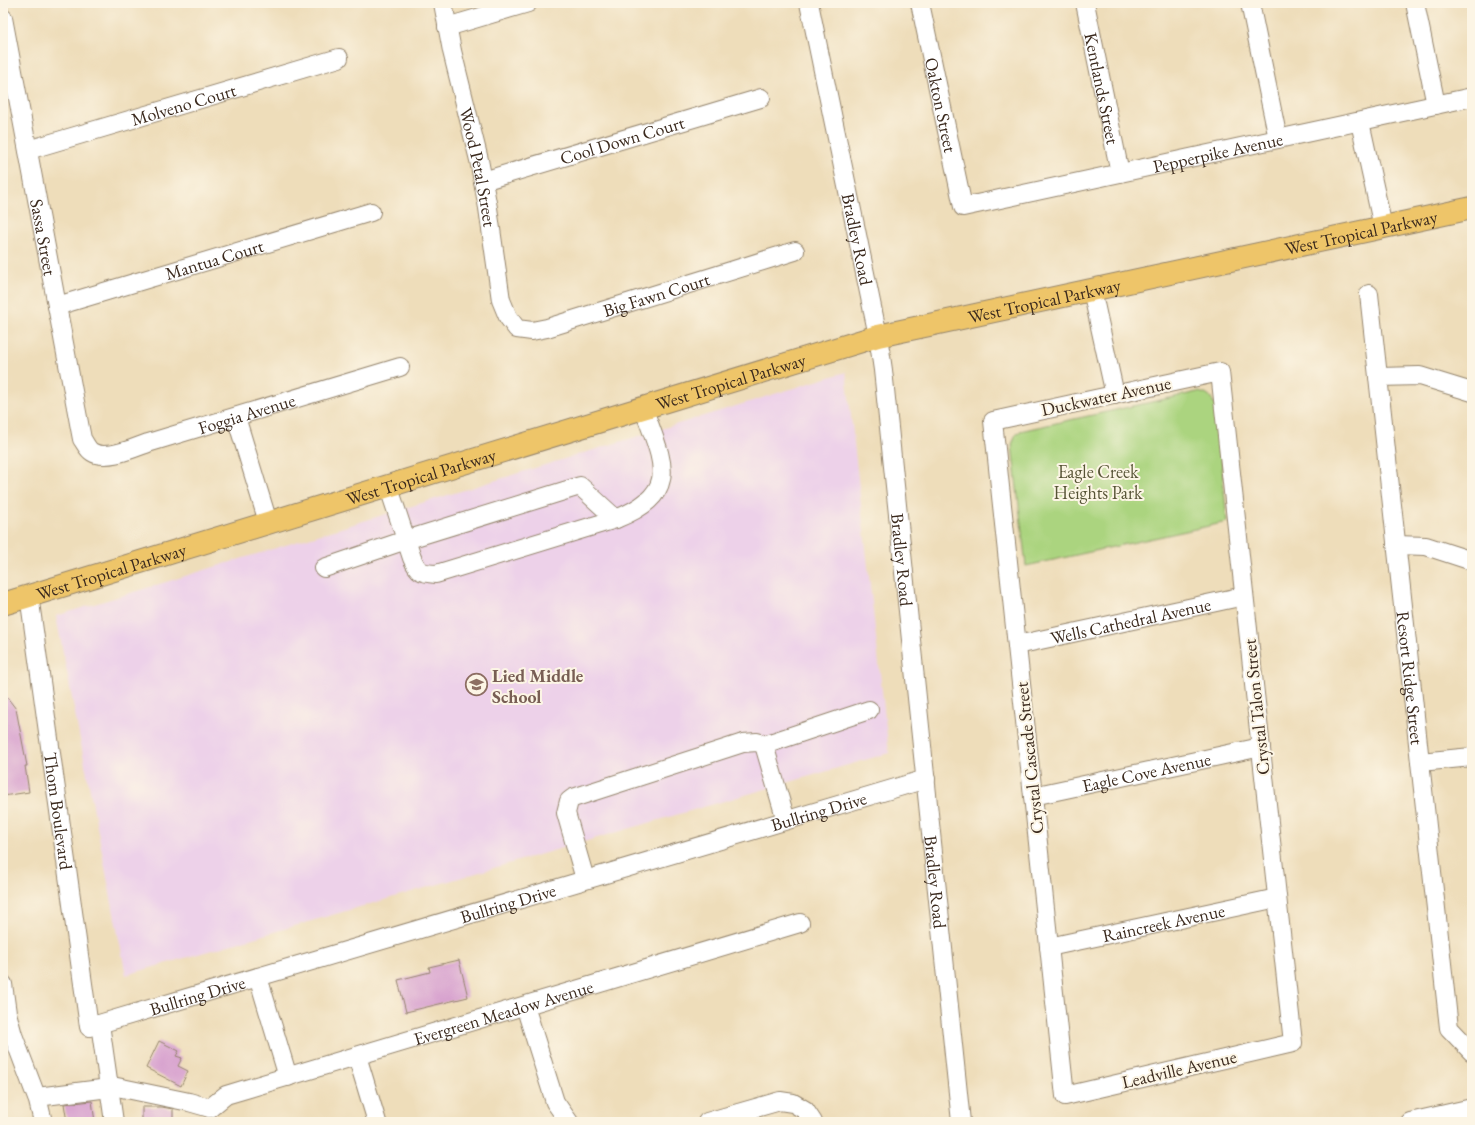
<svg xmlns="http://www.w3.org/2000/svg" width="1475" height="1125" font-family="'EB Garamond',serif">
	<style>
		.built { fill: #edd1e9 }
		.green { fill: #abd47f; stroke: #737f4e }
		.building { fill: #d8a3cf }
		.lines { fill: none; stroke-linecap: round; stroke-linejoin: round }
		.minor-casing { stroke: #94846c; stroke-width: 20 }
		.major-casing { stroke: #94846c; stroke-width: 24 }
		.minor { stroke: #fff; stroke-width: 18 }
		.major { stroke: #eec569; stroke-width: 22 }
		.labels { text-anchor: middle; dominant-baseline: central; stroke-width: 4; stroke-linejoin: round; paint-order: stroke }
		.street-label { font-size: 18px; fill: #3b2a1e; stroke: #fcf5e5 }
		.park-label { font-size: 18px; fill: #575436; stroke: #fcf5e5 }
		.education-label { font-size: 18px; font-weight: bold; fill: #785e54; stroke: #fcf5e5; text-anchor: start }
	</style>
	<rect width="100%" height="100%" fill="#fcf5e5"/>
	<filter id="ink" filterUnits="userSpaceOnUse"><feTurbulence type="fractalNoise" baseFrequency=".025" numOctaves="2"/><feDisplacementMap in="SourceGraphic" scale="8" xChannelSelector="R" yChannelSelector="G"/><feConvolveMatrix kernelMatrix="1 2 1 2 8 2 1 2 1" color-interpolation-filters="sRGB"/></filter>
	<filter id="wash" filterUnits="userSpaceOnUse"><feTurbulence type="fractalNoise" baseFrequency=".012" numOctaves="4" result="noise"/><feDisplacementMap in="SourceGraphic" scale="16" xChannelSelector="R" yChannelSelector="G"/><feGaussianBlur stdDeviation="0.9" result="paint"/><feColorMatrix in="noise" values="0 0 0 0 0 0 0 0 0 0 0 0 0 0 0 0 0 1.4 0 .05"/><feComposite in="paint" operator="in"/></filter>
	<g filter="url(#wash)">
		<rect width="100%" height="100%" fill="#eeddba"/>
		<path class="built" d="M846 372 889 753 126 975 56 616Z"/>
		<path class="green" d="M1197 392C1209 393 1214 400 1217 411L1227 522 1026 566 1012 445 1015 436 1020 431Z"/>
		<g id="blocks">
			<path class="building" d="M3 692 16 709 27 766H25L29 792 3 796Z
				M459 960 468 997 406 1012 398 980 430 972 429 967Z
				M159 1041 179 1051 176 1056 182 1058 178 1066 188 1071 181 1086 146 1068Z
				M92 1101 95 1122H67L64 1104Z
				M142 1107H162L173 1109V1122H142Z"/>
		</g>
	</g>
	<g filter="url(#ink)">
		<use href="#blocks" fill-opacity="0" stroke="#94846c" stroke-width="1"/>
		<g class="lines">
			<defs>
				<g id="minor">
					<path id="s1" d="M443 3 452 51 479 160 488 208 501 300 508 317 517 329 532 331 547 328 795 251"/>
					<path id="s2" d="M809 3 878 336 883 370 961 1122"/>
					<path id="s3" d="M920 3 963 207 1472 97"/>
					<path id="s4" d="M1085 3 1120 173"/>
					<path d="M1250 3 1278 139"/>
					<path d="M1415 3 1436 105"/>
					<path id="s5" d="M3 18 82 439C85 443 88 450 92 452 106 461 134 448 148 443L400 367"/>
					<path d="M447 27 528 3"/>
					<path d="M1360 122 1383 227"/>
					<path id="s6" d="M28 150 339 58"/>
					<path id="s7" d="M483 181 761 98"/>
					<path d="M1092 290 1115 395"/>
					<path id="s8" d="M1369 294 1449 1028 1472 1052"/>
					<path id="s9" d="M57 306 371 212"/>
					<path d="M1220 372 1293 1043 1065 1096 993 421Z"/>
					<path d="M1378 377 1420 376 1472 392"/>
					<path d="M236 417 268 522"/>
					<path d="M388 485 412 558C418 572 421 573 436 574L616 519C683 492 662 461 643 407"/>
					<path d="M1396 545 1426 546 1472 561"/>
					<path d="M324 568 406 540 580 486 616 519"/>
					<path id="s10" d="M29 595 89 1027 926 779"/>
					<path id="s11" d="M1017 645 1244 596"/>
					<path d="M764 745 869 710"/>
					<path d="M1420 762 1472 757"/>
					<path id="s12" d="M1033 796 1261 747"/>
					<path d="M585 879 566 813 569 801 573 798 743 743 757 742 764 745 786 820"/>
					<path id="s13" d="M1049 947 1277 898"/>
					<path d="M258 977 288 1077"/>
					<path d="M3 984 7 1013 13 1035 38 1101 43 1122"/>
					<path d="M525 1006 555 1102 569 1122"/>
					<path d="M100 1024 114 1122"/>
					<path d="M357 1056 377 1122"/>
					<path d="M37 1097 117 1087 189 1102 210 1108"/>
					<path id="s14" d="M210 1108 226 1095 800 923"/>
					<path d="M707 1122 780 1101 793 1103 805 1110 813 1122"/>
					<path d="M1410 1122 1472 1108"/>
				</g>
				<g id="major">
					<path id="s15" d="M3 604 878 336 1472 208"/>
				</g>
			</defs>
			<use href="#minor" class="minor-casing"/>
			<use href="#major" class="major-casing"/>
			<use href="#minor" class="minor"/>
			<use href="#major" class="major"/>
		</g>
	</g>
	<defs>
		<symbol id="school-ring" viewBox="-11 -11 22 22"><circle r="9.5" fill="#fcf5e5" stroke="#8d6e63" stroke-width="1.5"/><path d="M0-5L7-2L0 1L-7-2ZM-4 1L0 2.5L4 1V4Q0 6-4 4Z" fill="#8d6e63"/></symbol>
	</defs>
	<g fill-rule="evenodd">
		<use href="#school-ring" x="464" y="672" width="25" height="25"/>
	</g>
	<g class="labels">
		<g class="street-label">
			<text stroke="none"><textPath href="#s4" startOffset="87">Kentlands Street</textPath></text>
			<text stroke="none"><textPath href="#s6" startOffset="162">Molveno Court</textPath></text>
			<text stroke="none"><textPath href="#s3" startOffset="104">Oakton Street</textPath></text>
			<text stroke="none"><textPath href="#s7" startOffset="145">Cool Down Court</textPath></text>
			<text stroke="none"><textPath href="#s3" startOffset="469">Pepperpike Avenue</textPath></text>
			<text stroke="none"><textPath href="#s1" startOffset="168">Wood Petal Street</textPath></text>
			<text stroke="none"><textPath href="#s15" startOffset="1409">West Tropical Parkway</textPath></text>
			<text stroke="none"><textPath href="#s5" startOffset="223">Sassa Street</textPath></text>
			<text stroke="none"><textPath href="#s2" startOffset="241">Bradley Road</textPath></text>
			<text stroke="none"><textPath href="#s9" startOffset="164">Mantua Court</textPath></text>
			<text stroke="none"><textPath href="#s1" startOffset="481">Big Fawn Court</textPath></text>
			<text stroke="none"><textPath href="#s15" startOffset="1085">West Tropical Parkway</textPath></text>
			<text stroke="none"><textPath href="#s15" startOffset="761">West Tropical Parkway</textPath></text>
			<text transform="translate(1106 396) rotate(-12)">Duckwater Avenue</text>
			<text stroke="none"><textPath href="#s5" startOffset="606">Foggia Avenue</textPath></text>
			<text stroke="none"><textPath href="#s15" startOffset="437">West Tropical Parkway</textPath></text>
			<text stroke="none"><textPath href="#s2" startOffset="565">Bradley Road</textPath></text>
			<text stroke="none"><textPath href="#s15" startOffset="113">West Tropical Parkway</textPath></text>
			<text stroke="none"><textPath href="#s11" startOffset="116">Wells Cathedral Avenue</textPath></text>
			<text stroke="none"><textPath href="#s8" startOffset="386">Resort Ridge Street</textPath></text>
			<text transform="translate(1256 707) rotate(-96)">Crystal Talon Street</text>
			<text transform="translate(1029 758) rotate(-96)">Crystal Cascade Street</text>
			<text stroke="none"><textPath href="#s12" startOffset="116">Eagle Cove Avenue</textPath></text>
			<text stroke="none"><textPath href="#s10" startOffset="1197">Bullring Drive</textPath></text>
			<text stroke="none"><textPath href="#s10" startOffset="218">Thom Boulevard</textPath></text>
			<text stroke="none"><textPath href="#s2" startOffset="889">Bradley Road</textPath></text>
			<text stroke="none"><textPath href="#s10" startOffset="873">Bullring Drive</textPath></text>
			<text stroke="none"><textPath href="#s13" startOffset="117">Raincreek Avenue</textPath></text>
			<text stroke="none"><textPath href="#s10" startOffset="549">Bullring Drive</textPath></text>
			<text stroke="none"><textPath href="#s14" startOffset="310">Evergreen Meadow Avenue</textPath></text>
			<text transform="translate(1179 1069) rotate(-13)">Leadville Avenue</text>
		</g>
		<g class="park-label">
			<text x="1098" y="471">Eagle Creek<tspan x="1098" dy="21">Heights Park</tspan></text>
		</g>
		<g class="education-label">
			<text x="492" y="675">Lied Middle<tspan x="492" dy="21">School</tspan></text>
		</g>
	</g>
	<rect width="1475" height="1125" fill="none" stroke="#fcf5e5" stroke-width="16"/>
</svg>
